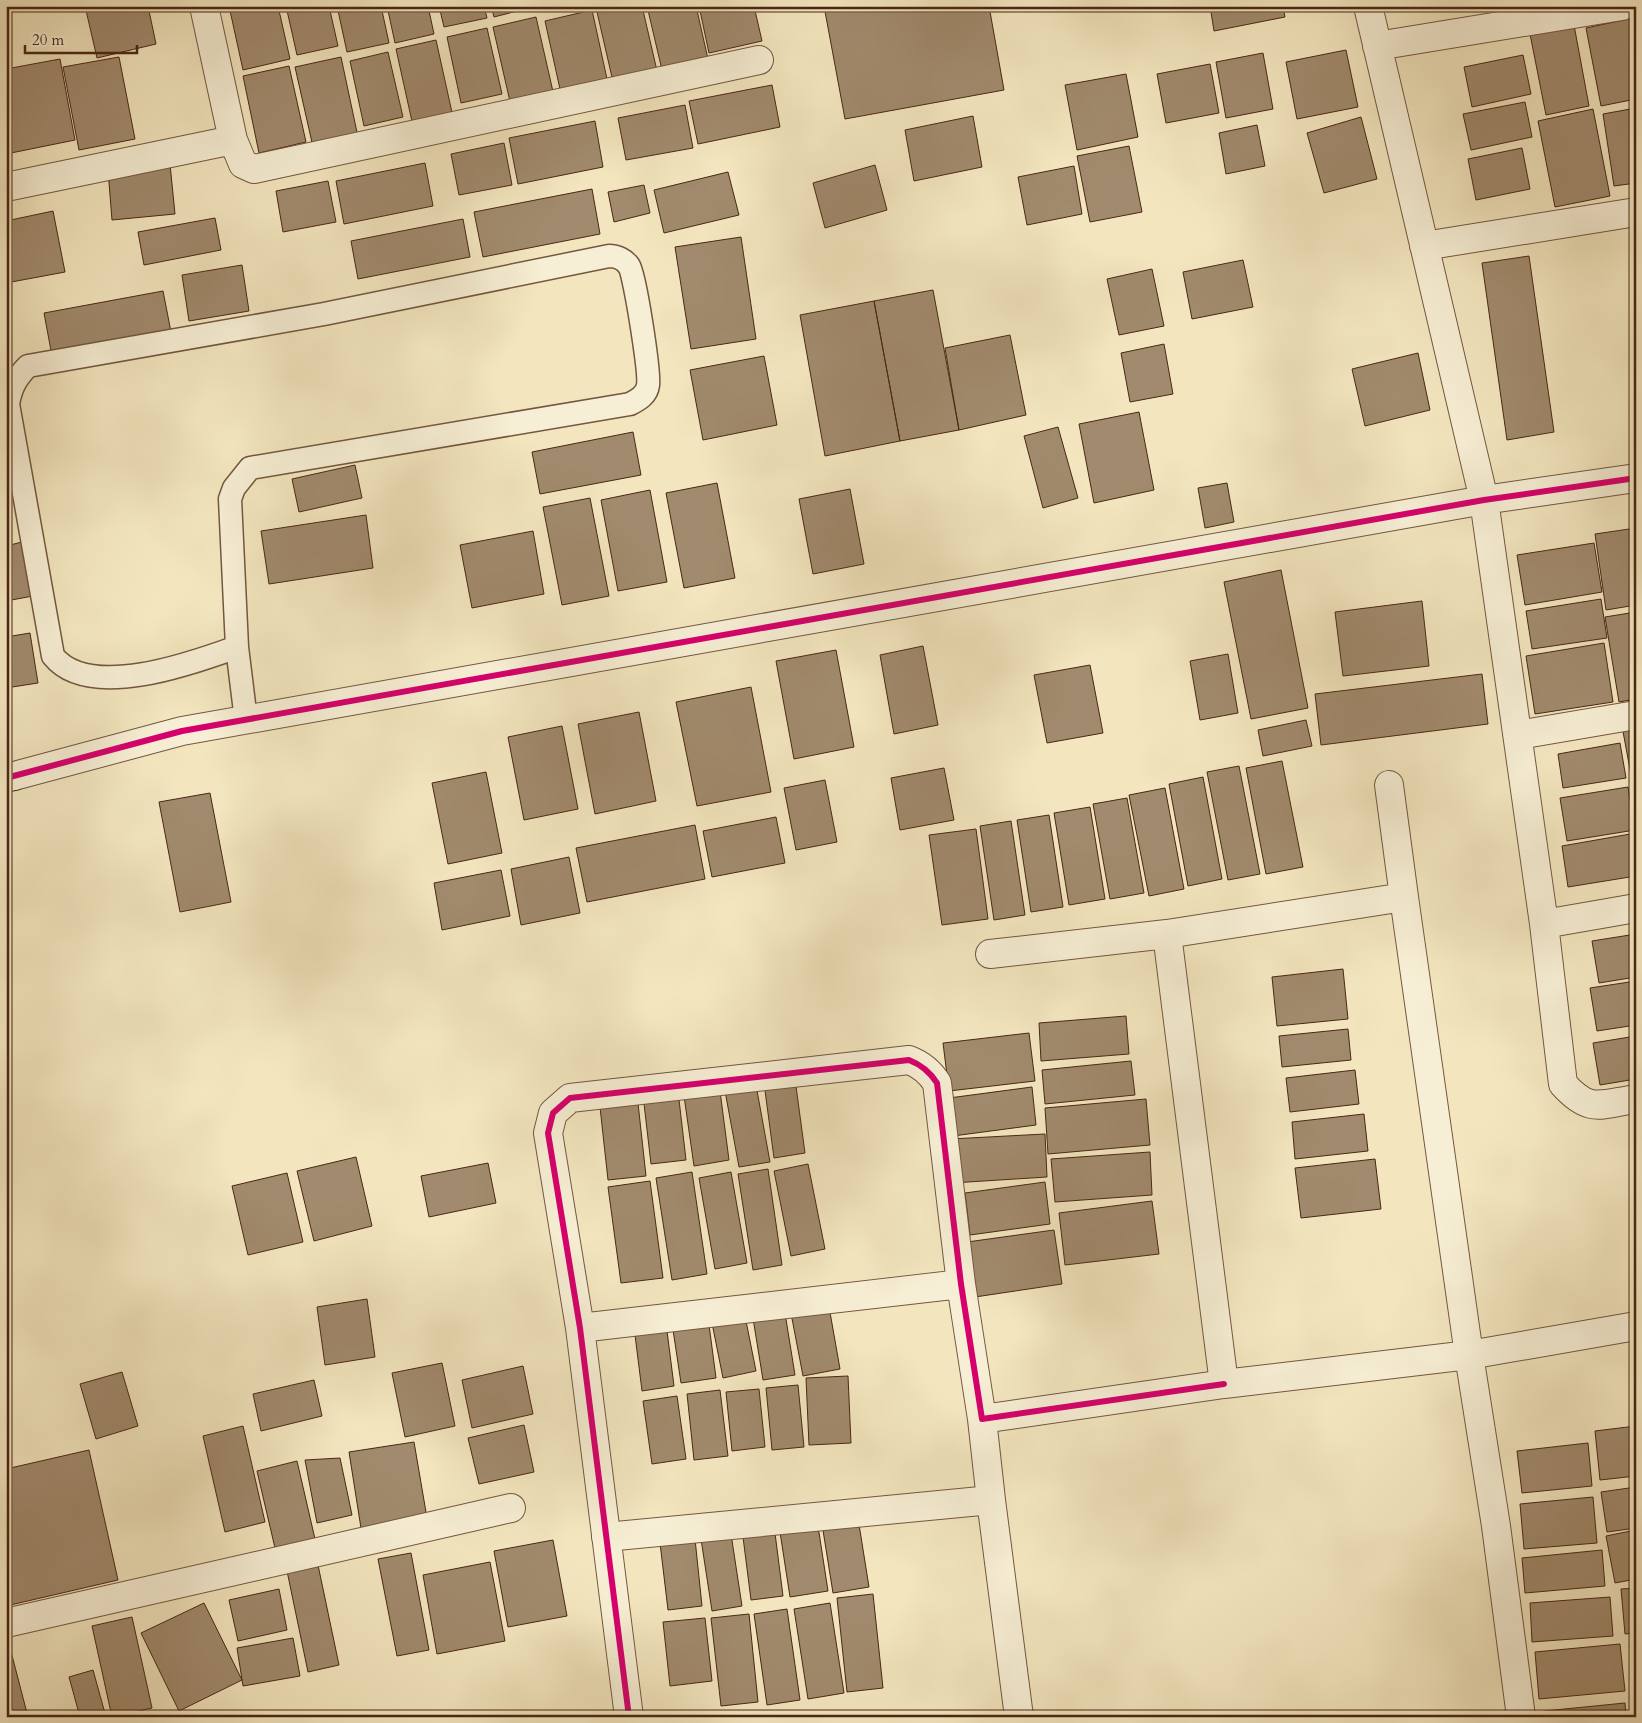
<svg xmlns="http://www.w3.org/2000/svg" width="1642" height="1723" font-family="Cardo,serif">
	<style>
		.building { fill: #a18a6d; stroke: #492714 }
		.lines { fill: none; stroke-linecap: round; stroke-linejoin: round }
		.lane-casing { stroke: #74573f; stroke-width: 25 }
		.street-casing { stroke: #74573f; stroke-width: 30 }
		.secondary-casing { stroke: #492714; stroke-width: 30 }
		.lane { stroke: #f7efd5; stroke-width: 22 }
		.street { stroke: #f7efd5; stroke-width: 28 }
		.secondary { stroke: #f7efd5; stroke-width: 28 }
		.cycleway-casing { stroke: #f7efd5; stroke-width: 9 }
		.cycleway { stroke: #d6006c; stroke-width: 6 }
	</style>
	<rect width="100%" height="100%" fill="#f3e6bf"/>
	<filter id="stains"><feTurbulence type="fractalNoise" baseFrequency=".004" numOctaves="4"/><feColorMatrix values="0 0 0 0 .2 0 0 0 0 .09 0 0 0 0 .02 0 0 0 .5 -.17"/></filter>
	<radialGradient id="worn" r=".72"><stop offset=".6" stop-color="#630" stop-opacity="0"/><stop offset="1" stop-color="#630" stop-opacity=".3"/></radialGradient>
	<path class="building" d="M85 6H148L156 44 97 58Z
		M229 6H278L290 59 243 70Z
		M286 6H329L338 46 297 55Z
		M337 6H381L389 43 347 52Z
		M387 6H428L434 34 395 43Z
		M439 6H484L487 18 444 27Z
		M491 6H537L494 17Z
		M620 6H642L658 75 614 86 597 12Z
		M647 6H696L708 59 662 70Z
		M699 6H754L762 41 709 53Z
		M824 6H989L1004 90 845 119Z
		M1210 6H1283L1285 17 1214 31Z
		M592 10 607 79 560 89 545 21Z
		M536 17 554 96 511 106 493 27Z
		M1633 18 1636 31V99L1601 106 1586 28Z
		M1574 25 1589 106 1546 115 1530 34Z
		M487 28 502 94 461 103 447 37Z
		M436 40 453 117 413 126 396 49Z
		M1346 50 1358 107 1297 119 1286 62Z
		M388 52 403 117 364 126 350 61Z
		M1263 53 1273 109 1226 118 1216 62Z
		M1523 55 1531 94 1472 107 1464 67Z
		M119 57 135 139 79 150 63 67Z
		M341 57 358 137 313 147 295 67Z
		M60 59 75 140 6 154V69Z
		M1210 64 1219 113 1166 123 1157 74Z
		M289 66 306 142 259 153 243 76Z
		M1126 74 1138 137 1077 150 1065 85Z
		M772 85 780 127 698 144 689 101Z
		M1525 102 1532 137 1471 150 1463 114Z
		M685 105 693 148 626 160 618 118Z
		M1636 108V183L1614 186 1603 114Z
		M1593 109 1610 196 1555 207 1538 121Z
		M973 116 982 167 914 181 905 130Z
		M1361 117 1377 179 1324 193 1307 133Z
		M595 121 603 167 518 184 509 138Z
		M1257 125 1265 166 1226 174 1219 133Z
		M504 143 512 185 459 195 451 154Z
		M1129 146 1142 212 1090 222 1077 156Z
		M1522 148 1530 189 1476 200 1468 159Z
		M425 163 433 206 344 224 336 181Z
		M170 164 175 214 112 220 108 170Z
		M875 165 887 210 825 228 813 183Z
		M1074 166 1082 214 1027 225 1018 177Z
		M728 172 739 215 664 233 654 190Z
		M328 181 336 222 283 232 276 191Z
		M644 185 650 213 614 222 608 192Z
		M592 189 600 234 483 257 474 212Z
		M53 211 65 272 6 283V221Z
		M215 218 221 250 144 265 138 232Z
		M463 219 470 257 358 279 351 241Z
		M741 237 756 339 691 349 675 247Z
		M1529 256 1554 432 1507 440 1482 263Z
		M1243 260 1253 307 1192 319 1183 272Z
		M242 265 249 311 189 321 182 275Z
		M1152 269 1164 326 1119 335 1107 279Z
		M933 290 959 430 900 441 874 301Z
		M163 291 171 332 52 356 44 313Z
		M874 301 900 441 825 456 800 315Z
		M1010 335 1026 415 959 430 945 348Z
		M1164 344 1173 394 1130 402 1121 353Z
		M1418 353 1430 410 1365 426 1352 369Z
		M764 356 777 425 703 440 690 370Z
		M1139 412 1154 490 1094 503 1079 424Z
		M1058 427 1078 498 1043 508 1024 436Z
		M633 432 641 475 540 494 532 452Z
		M355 465 362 498 299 512 292 479Z
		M717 483 735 578 684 588 666 493Z
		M1227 483 1234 522 1205 528 1198 488Z
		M850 489 864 564 813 574 799 499Z
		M650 490 667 582 618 591 601 500Z
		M590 498 609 596 562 605 543 507Z
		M366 515 373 568 269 584 261 531Z
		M1636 528V605L1606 610 1595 534Z
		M533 531 544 594 472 608 460 545Z
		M22 542 33 596 6 601V546Z
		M1594 543 1602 592 1525 605 1517 555Z
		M1281 570 1308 708 1251 719 1224 582Z
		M1601 599 1607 638 1532 649 1526 611Z
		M1422 601 1429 666 1343 676 1335 612Z
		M1636 612V699L1619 702 1605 617Z
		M30 633 38 683 6 688V637Z
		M1604 643 1613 702 1535 714 1526 656Z
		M923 646 938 725 894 734 880 655Z
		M836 650 854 747 794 759 776 661Z
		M1228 654 1238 713 1200 720 1190 661Z
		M1090 665 1103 733 1047 743 1034 675Z
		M1482 674 1488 724 1321 745 1315 694Z
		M751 687 771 792 697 806 676 702Z
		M639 712 656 801 595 814 578 724Z
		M1306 720 1312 746 1263 756 1258 730Z
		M1636 723V802L1622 726Z
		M562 726 578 809 524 820 508 737Z
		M1620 743 1626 778 1563 788 1558 754Z
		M1282 761 1303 867 1266 874 1246 768Z
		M1239 766 1260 874 1228 880 1207 772Z
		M944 768 954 820 900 830 891 778Z
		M486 772 502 853 448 864 432 783Z
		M1203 777 1222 879 1188 886 1169 784Z
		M825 780 837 842 796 850 784 788Z
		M1628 787 1635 830 1567 841 1560 798Z
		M1165 788 1184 889 1149 896 1129 795Z
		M210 793 231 902 180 912 159 802Z
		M1127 798 1144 893 1110 899 1093 804Z
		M1090 807 1105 899 1069 905 1054 813Z
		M1049 815 1063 907 1031 912 1017 820Z
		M776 817 785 863 712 877 703 831Z
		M1011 821 1025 915 994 920 980 826Z
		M695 825 705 879 587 902 576 848Z
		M976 829 988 919 942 925 929 835Z
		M1636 833V876L1568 887 1562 846Z
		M569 857 580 913 521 925 511 869Z
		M501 870 510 916 442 930 434 883Z
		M1636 934V977L1599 983 1592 941Z
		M1343 969 1348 1019 1277 1026 1272 977Z
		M1636 981V1025L1597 1031 1590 988Z
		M1126 1016 1129 1054 1041 1061 1039 1023Z
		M1348 1029 1351 1060 1282 1067 1279 1036Z
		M1029 1033 1035 1081 949 1091 943 1043Z
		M1636 1036V1079L1600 1085 1593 1043Z
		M1131 1061 1135 1095 1045 1104 1042 1070Z
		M1355 1070 1359 1104 1290 1112 1286 1078Z
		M795 1079 805 1153 774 1158 764 1083Z
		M756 1085 770 1162 739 1167 725 1091Z
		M1032 1087 1036 1125 953 1136 949 1098Z
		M678 1091 686 1160 651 1164 643 1095Z
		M720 1091 729 1160 694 1166 684 1096Z
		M637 1094 646 1176 608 1180 599 1098Z
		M1146 1099 1150 1145 1048 1154 1045 1108Z
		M1364 1114 1368 1151 1295 1159 1292 1122Z
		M1045 1134 1047 1177 952 1183 950 1139Z
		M1150 1152 1152 1195 1055 1202 1051 1159Z
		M356 1157 372 1226 314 1241 297 1171Z
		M1375 1159 1381 1209 1301 1218 1295 1168Z
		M488 1163 496 1203 429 1217 421 1176Z
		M808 1164 825 1249 791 1256 774 1171Z
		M768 1169 782 1265 753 1270 738 1174Z
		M692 1172 707 1274 672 1280 656 1178Z
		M731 1172 747 1263 715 1269 699 1178Z
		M287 1173 303 1242 248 1255 232 1186Z
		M650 1181 663 1278 621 1283 608 1187Z
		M1045 1182 1050 1224 970 1235 965 1193Z
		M1152 1201 1159 1254 1065 1265 1059 1213Z
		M1054 1230 1062 1284 975 1297 967 1242Z
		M367 1299 375 1357 325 1365 317 1307Z
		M828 1301 840 1369 803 1376 790 1308Z
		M784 1307 795 1375 763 1380 752 1312Z
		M744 1311 756 1371 723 1378 711 1318Z
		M708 1317 716 1378 681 1383 672 1323Z
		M666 1323 674 1386 642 1391 634 1327Z
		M442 1363 455 1426 405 1437 392 1373Z
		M523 1366 533 1414 472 1428 462 1380Z
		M122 1372 138 1426 96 1439 80 1384Z
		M848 1376 851 1443 809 1445 806 1378Z
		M314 1380 322 1416 261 1431 253 1394Z
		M798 1385 804 1447 772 1450 766 1388Z
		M759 1389 765 1447 732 1451 726 1392Z
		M720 1390 728 1456 694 1460 687 1394Z
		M677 1396 686 1459 652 1464 643 1401Z
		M524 1425 534 1472 479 1484 468 1438Z
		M243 1426 265 1522 225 1532 203 1436Z
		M1636 1426V1476L1600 1480 1595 1431Z
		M414 1442 427 1518 361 1528 349 1452Z
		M1588 1443 1592 1486 1522 1493 1517 1451Z
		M89 1450 118 1580 6 1606V1469Z
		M340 1458 352 1515 317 1523 305 1460Z
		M297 1461 315 1539 275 1548 257 1471Z
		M1636 1487V1528L1607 1532 1601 1492Z
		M1593 1497 1597 1543 1524 1549 1520 1504Z
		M858 1518 869 1587 833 1593 822 1524Z
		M818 1526 828 1591 790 1597 780 1532Z
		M1636 1530V1579L1615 1583 1606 1536Z
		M775 1533 783 1596 751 1600 743 1537Z
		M731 1534 742 1606 712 1611 701 1539Z
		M695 1539 702 1606 668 1610 660 1543Z
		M553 1540 567 1616 508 1627 494 1551Z
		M1602 1550 1605 1586 1525 1593 1522 1558Z
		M411 1553 429 1650 397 1656 378 1559Z
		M490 1562 505 1641 437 1654 423 1575Z
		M318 1565 339 1665 308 1672 287 1571Z
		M1636 1588V1633L1625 1634 1621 1589Z
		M279 1589 287 1630 238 1641 229 1600Z
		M873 1594 883 1688 847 1692 837 1598Z
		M1610 1597 1613 1636 1532 1642 1530 1603Z
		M204 1603 242 1680 179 1711 141 1633Z
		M830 1603 844 1693 808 1699 794 1609Z
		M787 1609 800 1700 767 1705 754 1614Z
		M749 1614 758 1702 721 1706 711 1618Z
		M132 1617 152 1708 112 1717 92 1626Z
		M705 1618 712 1681 670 1686 663 1622Z
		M293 1638 300 1676 243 1686 237 1648Z
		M6 1640H8L28 1717H6Z
		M1620 1644 1625 1691 1539 1699 1535 1652Z
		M1636 1644V1685H1635L1630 1645Z
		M93 1670 106 1717H80L69 1677Z
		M1625 1703 1626 1717H1544V1711Z"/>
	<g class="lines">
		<defs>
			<path id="lane" d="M609 256C617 256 625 260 629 266 635 275 650 373 648 385 647 395 638 400 630 404L250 468 234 488 230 499 237 647C193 663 89 701 53 656L8 404C11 387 16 378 28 366L324 314Z
				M237 647 246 720"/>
			<path id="street" d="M1368 6 1484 500 1544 924 1563 1084C1590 1114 1600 1104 1636 1099
				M1377 46 1622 6
				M233 140 243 164 254 169 759 60
				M6 187 233 140 204 6
				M1424 246 1636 212
				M1518 735 1636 715
				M14 776 182 731 1484 500 1636 478
				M1389 785 1404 897 1167 934 1224 1384 1469 1355 1496 1526 1521 1717
				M1404 897 1469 1355 1636 1326
				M1544 924 1636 908
				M990 954 1167 934
				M580 1328 961 1284
				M991 1500 1019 1717
				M606 1537 991 1500 982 1419
				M6 1623 511 1508
				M629 1717 580 1328 548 1133 553 1113 570 1098 909 1060C922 1065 930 1072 937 1083L961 1284 982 1419 1224 1384"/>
			<path id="secondary" d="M6 778 14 776"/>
		</defs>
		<use href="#lane" class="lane-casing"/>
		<use href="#street" class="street-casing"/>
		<use href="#secondary" class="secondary-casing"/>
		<use href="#lane" class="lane"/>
		<use href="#street" class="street"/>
		<use href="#secondary" class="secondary"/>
		<defs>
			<path id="cycleway" d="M6 778 182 731 1484 500 1636 478
				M629 1717 580 1328 548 1133 553 1113 570 1098 909 1060C922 1065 930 1072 937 1083L961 1284 982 1419 1224 1384"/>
		</defs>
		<use href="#cycleway" class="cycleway-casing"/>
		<use href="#cycleway" class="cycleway"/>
	</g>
	<rect width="1642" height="1723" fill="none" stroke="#f3e6bf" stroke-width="25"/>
	<rect x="8" y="8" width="1627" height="1708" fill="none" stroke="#492714" stroke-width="2.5"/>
	<rect x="12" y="12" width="1617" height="1698" fill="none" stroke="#492714"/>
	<path d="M25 45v8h112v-8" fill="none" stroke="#492714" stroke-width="2.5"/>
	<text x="32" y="45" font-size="15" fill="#492714" stroke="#f7efd5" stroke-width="4" paint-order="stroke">20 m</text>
	<rect width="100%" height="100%" filter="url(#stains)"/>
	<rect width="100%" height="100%" fill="url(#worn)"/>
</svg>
